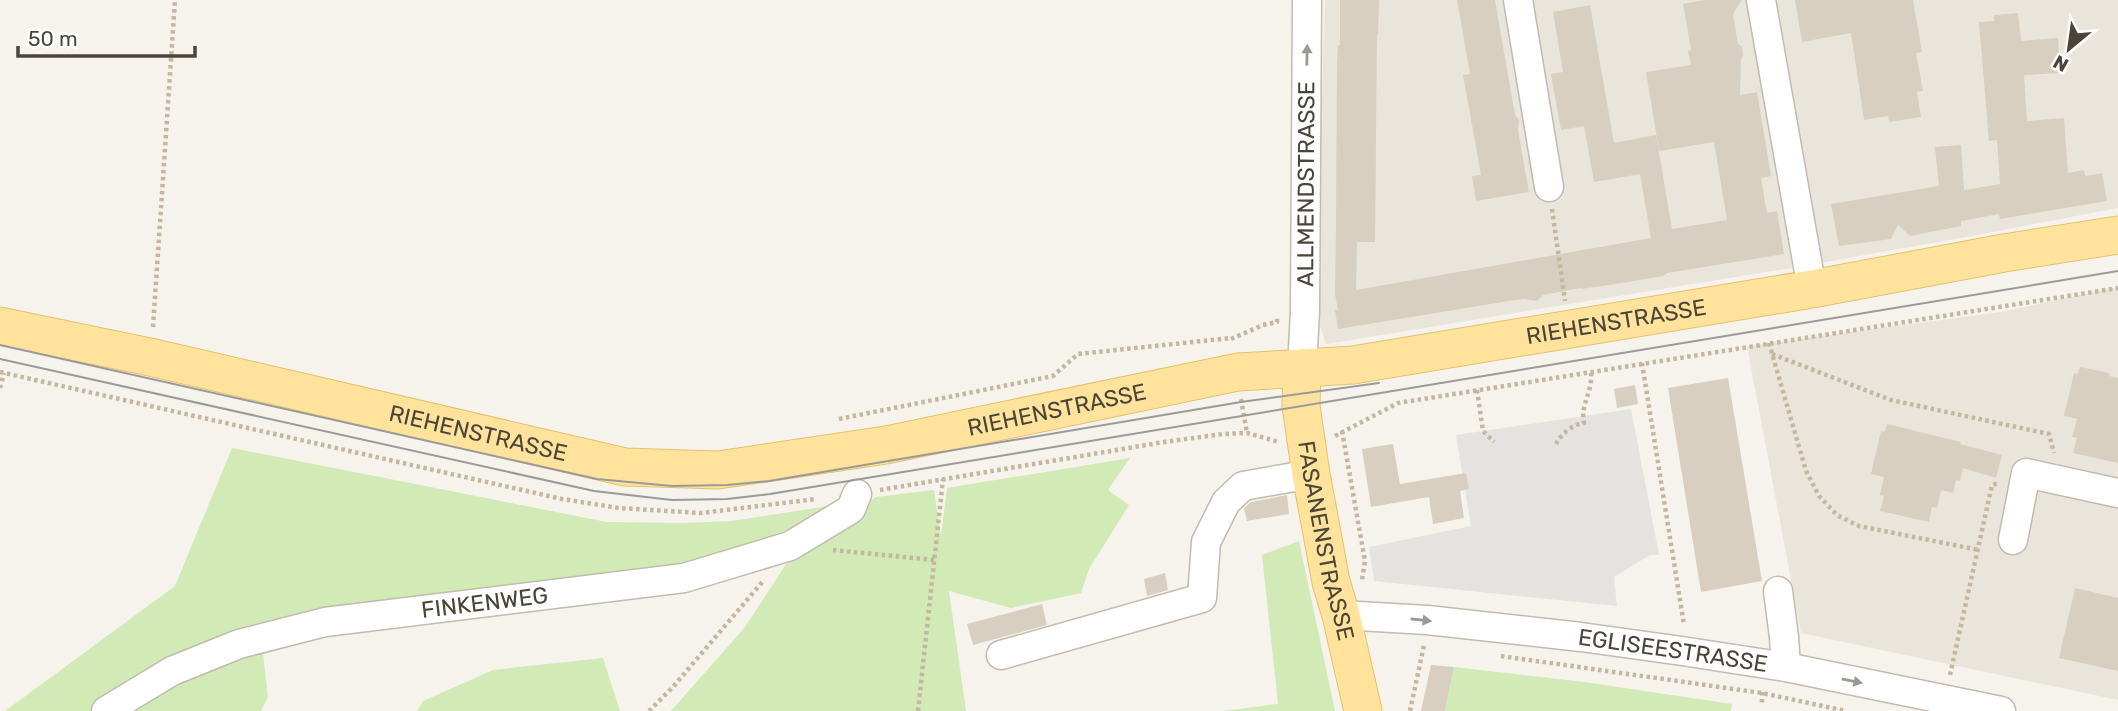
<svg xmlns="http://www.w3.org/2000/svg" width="2118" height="711" font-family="Rubik,sans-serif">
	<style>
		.residential { fill: #eae5da }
		.green { fill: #d2eab5 }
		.parking { fill: #e5e3e0 }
		.building { fill: #d8cfc1 }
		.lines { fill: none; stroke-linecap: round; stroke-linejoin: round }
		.minor-casing { stroke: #c2bbae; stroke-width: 31 }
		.major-casing { stroke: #e6c16a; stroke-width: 39 }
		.path { stroke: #c4b79f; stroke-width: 4.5; stroke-dasharray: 3.5 3.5; stroke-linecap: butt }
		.minor { stroke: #fff; stroke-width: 28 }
		.major { stroke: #ffe39c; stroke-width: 37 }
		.tram { stroke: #9a9a9a; stroke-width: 2 }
		.oneway { fill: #9c9892 }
		.labels { text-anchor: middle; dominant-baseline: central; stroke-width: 5; stroke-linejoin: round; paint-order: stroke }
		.street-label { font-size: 23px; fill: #4b4439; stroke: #fff }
	</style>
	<rect width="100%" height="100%" fill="#f6f3ec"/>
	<path class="residential" d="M1325 0H2118V208L1972 236 1809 265 1326 344 1315 311Z
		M2118 287V700L1801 633 1747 346 2001 312Z"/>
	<path class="green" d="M232 448 607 522 685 523 732 521 848 503 787 539 684 564 260 626 268 697 261 711H5L175 586Z
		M1130 458 1108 490 1129 505 1089 569 1081 593 1011 608 949 591 966 711H671L745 627 794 552 876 497 934 490 941 536 947 488Z
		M1299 541 1335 711H1223L1278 704 1262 555Z
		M603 658 620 711H417L423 701 493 670Z
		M1454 667 1584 682 1732 704 1731 711H1445Z"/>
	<path class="parking" d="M1631 409 1659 555H1650L1614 577 1617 606 1374 581 1369 547 1471 526 1456 435Z"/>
	<path class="building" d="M1340 0H1379L1378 35H1377L1375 242H1357L1356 290 1651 238 1640 174 1594 182 1584 126 1561 130 1551 74 1563 72 1553 12 1590 5 1614 143 1656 135 1672 229 1727 220 1714 142 1659 151 1646 72 1691 65 1688 51 1691 50 1683 4 1705 0H1742L1733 14 1738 44 1742 46 1743 55 1741 59 1740 95 1757 92 1771 176 1761 178 1767 213 1777 211 1784 254 1667 273 1663 276 1616 284 1581 289V288L1543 295 1537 301 1524 299 1515 300 1338 329 1335 310H1338L1335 294 1336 224 1337 63 1338 45H1340Z
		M1457 0H1495L1515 115 1519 120 1518 130 1529 192 1476 201 1472 176 1481 175 1463 75 1470 74Z
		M1795 0H1913L1922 52 1916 53 1923 91 1917 92 1921 117 1889 122 1888 116 1864 120 1851 33 1802 42Z
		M2018 13 2021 41 2058 38 2060 73 2024 75 2027 121 2064 118 2068 173 2084 170 2085 176 2102 173 2107 201 2000 219 1999 214 1961 221V226L1910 236 1898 225 1891 239 1839 246 1831 204 1939 186 1935 147 1961 145 1964 190 2000 184 1997 140 1989 141 1979 22 1994 21V15Z
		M2080 367 2110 373 2109 376 2118 378V463L2073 453 2077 438 2072 437 2077 419 2064 416 2074 373 2078 374Z
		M1728 378 1762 581 1701 592 1668 388Z
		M1635 385 1638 404 1617 408 1614 389Z
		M1887 424 1961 442 1960 444 2002 455 1996 478 1963 468 1960 481 1956 480 1953 493 1941 490 1937 508 1932 507 1929 522 1880 511 1884 496 1880 495 1884 477 1871 474 1881 431 1885 432Z
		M1393 444 1400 484 1466 473 1469 489 1460 491 1464 518 1433 524 1429 497 1371 507 1362 449Z
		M1287 495 1289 514 1247 521 1244 508 1251 502Z
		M1165 573 1168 590 1147 596 1144 579Z
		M2075 588 2118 598V671L2059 658Z
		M1042 604 1047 625 973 645 967 624Z
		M1431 665 1454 667 1445 711H1421Z"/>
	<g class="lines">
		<defs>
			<g id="minor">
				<path d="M1518 0 1549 187"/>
				<path d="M1761 0 1812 289"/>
				<path id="s1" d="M1302 368 1305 311 1307 0"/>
				<path d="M2013 540 2026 473 2118 493"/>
				<path d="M1778 591 1784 637 1786 667"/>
				<path id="s2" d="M1341 615 1427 620 1581 637 1682 651 1786 667 2001 711"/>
				<path d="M1001 655 1202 598 1206 542 1226 502 1243 486 1311 474"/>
				<path id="s3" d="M106 711 172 671 239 644 325 622 684 578 790 546 851 509 857 494"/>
			</g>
			<g id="major">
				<path id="s4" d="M0 326 150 357 625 467 718 470 886 445 1238 372 1353 365 1812 289 2004 253 2118 235"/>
				<path id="s5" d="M1302 368 1301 406 1311 474 1331 582 1341 615 1363 711"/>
			</g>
		</defs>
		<use href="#minor" class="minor-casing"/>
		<use href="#major" class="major-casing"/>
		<path class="path" d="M1552 209 1565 301
			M153 327 175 0
			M1231 339 1263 325 1277 322V318
			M1769 343 1806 471 1819 496 1837 515 1859 526 1979 550
			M1772 354 1891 400 2049 434 2054 453
			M1642 363 1684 625
			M0 372 562 499 619 508 701 513 816 499
			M0 388 4 373
			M1477 390 1483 431 1494 442
			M1241 399 1247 433
			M839 419 1053 376 1078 354 1231 338
			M1342 431 1365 561 1362 580
			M1335 436 1398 403 2118 288
			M1556 444C1560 435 1573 424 1584 423 1580 403 1593 394 1591 371
			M880 490 1164 442 1223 434 1247 433 1279 442
			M833 550 934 560
			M1501 656 1762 693 1846 711
			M1950 675 1992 485 1999 483
			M1762 692V704
			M649 711 673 687 764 580
			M918 711 943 479
			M1410 711 1424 645"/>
		<use href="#minor" class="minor"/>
		<use href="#major" class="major"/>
		<path class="tram" d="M0 345 597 479 672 486 727 485 769 481 1241 402 1379 383
			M0 359 594 491 672 500 727 499 770 494 2118 271"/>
	</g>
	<defs><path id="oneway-solid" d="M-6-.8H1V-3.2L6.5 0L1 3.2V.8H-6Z" transform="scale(1.75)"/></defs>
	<g class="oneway">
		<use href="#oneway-solid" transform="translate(1307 55) rotate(-89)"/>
		<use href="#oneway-solid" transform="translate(1421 620) rotate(6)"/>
		<use href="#oneway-solid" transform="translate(1852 681) rotate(12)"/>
	</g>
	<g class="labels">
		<g class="street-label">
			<text stroke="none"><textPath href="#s1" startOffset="184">ALLMENDSTRASSE</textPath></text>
			<text stroke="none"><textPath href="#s4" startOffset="1645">RIEHENSTRASSE</textPath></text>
			<text stroke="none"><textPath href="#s4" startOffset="1078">RIEHENSTRASSE</textPath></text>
			<text stroke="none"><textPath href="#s4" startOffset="490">RIEHENSTRASSE</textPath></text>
			<text stroke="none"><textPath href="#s5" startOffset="175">FASANENSTRASSE</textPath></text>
			<text stroke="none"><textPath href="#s3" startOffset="399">FINKENWEG</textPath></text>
			<text stroke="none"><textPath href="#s2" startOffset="334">EGLISEESTRASSE</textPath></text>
		</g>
	</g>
	<g transform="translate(2069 49) rotate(209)" stroke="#ffffff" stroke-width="5" paint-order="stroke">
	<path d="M0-5L12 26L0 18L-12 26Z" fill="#4b4439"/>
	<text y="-10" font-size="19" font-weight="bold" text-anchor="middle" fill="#4b4439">N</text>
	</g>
	<path d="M18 46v10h177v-10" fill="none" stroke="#4b4439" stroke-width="3.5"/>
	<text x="28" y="46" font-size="21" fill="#4b4439" stroke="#ffffff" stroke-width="5" paint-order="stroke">50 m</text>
</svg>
